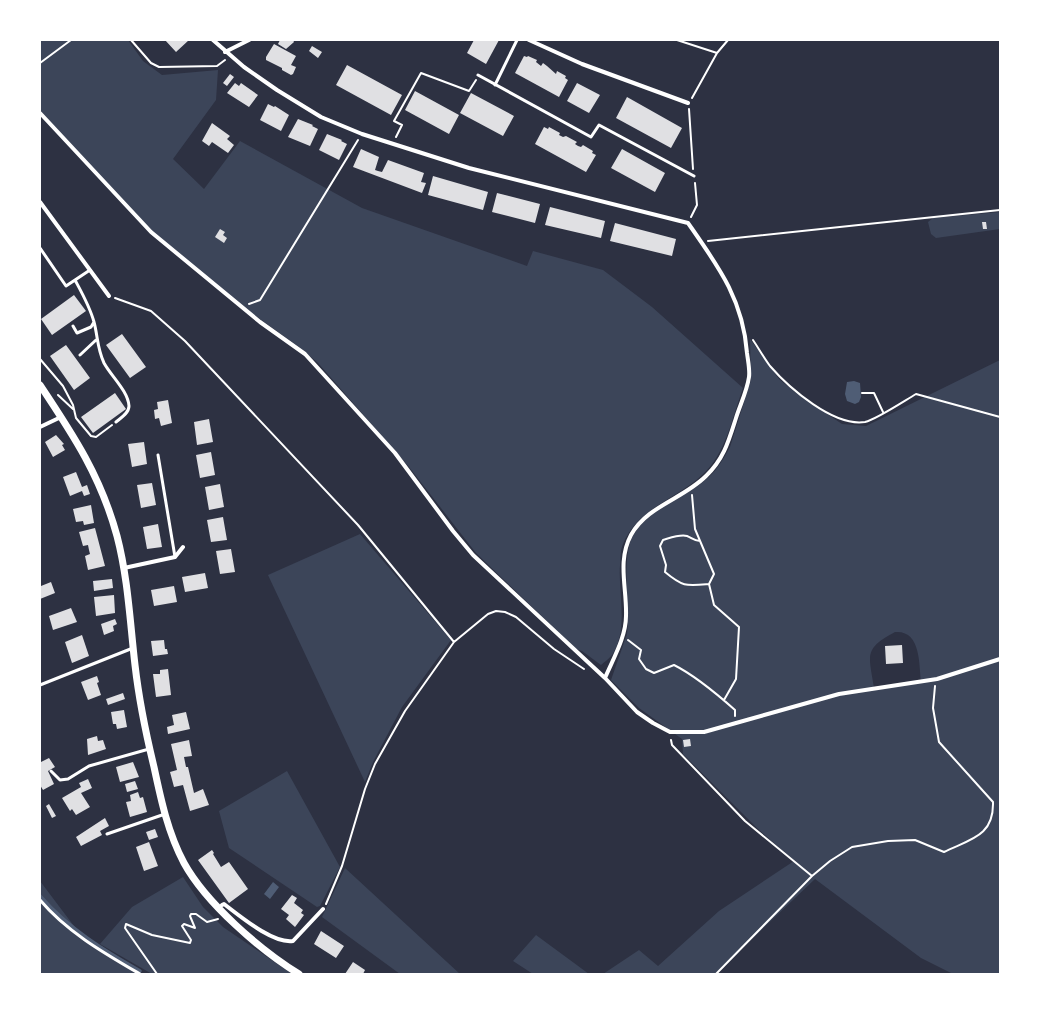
<svg xmlns="http://www.w3.org/2000/svg" width="1040" height="1014" font-family="Montserrat,sans-serif">
	<style>
		.green { fill: #3c4559; fill-rule: evenodd }
		.water { fill: #4f5d75 }
		.lines { fill: none; stroke-linecap: round; stroke-linejoin: round }
		.stream { stroke: #4f5d75; stroke-width: 3.5 }
		.building { fill: #e0e0e3 }
		.path { stroke: #fff; stroke-width: 2 }
		.service { stroke: #fff; stroke-width: 3 }
		.minor { stroke: #fff; stroke-width: 4 }
		.tertiary { stroke: #fff; stroke-width: 7 }
	</style>
	<rect width="100%" height="100%" fill="#2d3142"/>
	<path class="green" d="M40 40H128L143 61 162 75 218 70 216 100 173 159 204 189 240 141 362 208 527 266 533 251 603 270 652 307 743 388C732 418 726 454 702 475 675 500 638 508 623 544 620 550 621 559 620 565 618 593 629 630 612 655 609 659 604 662 601 665L582 651 576 649 476 553 409 467 318 363 299 347 221 291 172 250 123 202 40 110Z
		M1000 212V229L936 238 931 234 928 222 933 218Z
		M750 339 779 379 796 393 842 424 866 426 1000 360V974H953L921 958 815 879 715 974H603L639 950 658 966 719 911 794 861 757 828 683 754 682 739 639 708 611 680 627 634 628 623C628 601 623 560 631 540 644 511 681 500 704 481 716 472 723 460 730 447L751 380ZM895 632C921 630 919 664 921 682L874 688C869 655 863 649 895 632Z
		M360 534 451 640 402 707 373 762 365 782 268 575Z
		M287 771 340 867 320 906 317 907 229 848 219 811Z
		M345 868 460 974H400L322 917Z
		M183 877 203 907 223 927 292 974H152L100 944 132 907Z
		M40 881 86 942 140 974H40Z
		M536 935 589 974H533L513 961Z"/>
	<path class="water" d="M854 381 860 383 861 397 859 402 855 404 847 401 845 394 847 382Z
		M273 882 279 887 270 899 264 894Z"/>
	<g class="lines">
		<path class="stream" d="M40 896C69 929 103 950 140 971"/>
	</g>
	<path class="building" d="M165 40H189L176 52Z
		M280 40H293L294 42 286 49 278 44Z
		M474 40H499L486 64 467 53Z
		M274 44 296 56 291 65 296 67 293 74 291 75 282 70V68L266 60V57Z
		M312 46 322 52 318 58 309 51Z
		M524 56 527 57 528 56 537 60 536 62 541 66 543 63 547 66 556 74 557 71 566 76 565 78 568 80 559 97 515 73Z
		M347 65 402 95 391 115 336 85Z
		M230 74 234 77 227 86 223 83Z
		M235 83 239 86 241 83 258 95 249 107 227 93Z
		M577 83 600 95 589 113 567 101Z
		M415 91 459 115 449 134 405 110Z
		M471 93 514 116 503 136 460 113Z
		M627 97 682 128 671 148 616 118Z
		M268 104 274 107 275 106 289 115 281 131 260 120Z
		M298 119 313 125 312 126 318 129 310 146 288 137Z
		M212 123 230 136 227 139 234 145 228 153 212 142 209 146 202 141Z
		M544 127 548 129 549 127 560 133 559 135 563 137 566 136 577 142 575 144 578 146 581 147 583 145 593 151 592 153 596 155 586 172 535 144Z
		M327 134 342 140 341 141 347 144 339 160 319 150Z
		M361 149 379 157 375 170 378 171 382 172 388 160 424 173 421 182 426 183 422 193 353 167Z
		M622 149 665 173 655 192 611 168Z
		M433 176 488 192 483 210 428 195Z
		M497 193 540 204 535 223 492 212Z
		M550 207 605 221 601 238 545 225Z
		M982 222H986L987 229H983Z
		M615 223 676 239 672 256 610 241Z
		M220 229 225 232 223 235 227 238 224 243 215 237Z
		M74 295 86 311 52 335 41 319Z
		M122 334 146 367 130 378 106 345Z
		M66 345 90 378 74 390 50 356Z
		M115 393 126 409 93 433 81 417Z
		M168 400 172 423 161 426 159 418 155 419 154 410 158 409 157 402Z
		M209 419 213 442 197 445 194 422Z
		M56 435 64 444 62 445 65 450 53 457 45 442Z
		M144 442 147 464 132 467 128 444Z
		M211 452 215 475 200 478 196 455Z
		M76 472 82 487 87 485 90 494 84 496 82 491 70 496 63 477Z
		M152 483 156 505 141 508 137 485Z
		M220 484 224 507 209 510 205 487Z
		M91 505 94 523 84 525 83 521 76 522 73 509Z
		M223 517 227 540 211 542 207 520Z
		M158 524 162 547 147 549 143 527Z
		M95 528 105 566 88 570 85 556 90 554 89 550 88 545 83 546 79 532Z
		M231 549 235 572 220 574 216 551Z
		M205 573 208 588 185 592 182 577Z
		M112 579 113 588 94 591 93 581Z
		M51 582 55 593 40 599 41 586Z
		M174 586 177 602 154 606 151 590Z
		M114 595 115 613 96 616 94 597Z
		M71 608 77 622 53 630 49 616Z
		M115 619 117 624 113 626 114 631 104 635 101 624Z
		M82 635 89 656 72 663 65 642Z
		M164 640 165 649H167L168 654 153 656 151 641Z
		M902 645 903 663 886 664 885 646Z
		M168 669 171 695 156 697 153 674H160V670Z
		M97 676 99 682 97 683 101 695 88 700 81 682Z
		M123 693 125 699 108 705 106 699Z
		M124 710 127 727 117 729 116 724H113L111 712Z
		M186 712 190 729 168 734 167 727 174 725 172 715Z
		M97 736 98 741 103 740 106 749 88 755 87 739Z
		M690 739 691 746 684 747 683 740Z
		M189 740 192 756 184 757 186 767H188L194 793 203 789 209 805 190 811 183 785 174 787 170 772 177 770 171 744Z
		M49 758 55 767 48 771 54 784 43 790 40 785V766L41 762Z
		M133 762 139 777 120 782 116 767Z
		M88 779 92 788 81 793 90 807 76 815 72 809 70 811 62 798 81 787 79 783Z
		M135 781 138 789 127 792 125 784Z
		M138 792 140 798 143 797 147 812 130 817 126 802 131 801 130 795Z
		M49 804 56 816 52 818 46 806Z
		M105 818 109 826 100 831 102 835 81 846 76 837Z
		M155 829 158 837 149 840 146 832Z
		M149 842 158 866 144 871 136 847Z
		M212 850 214 853 213 854 221 867 229 862 248 889 229 903 198 860Z
		M292 895 297 898 294 903 303 910 301 913 304 915 295 927 286 919 289 915 281 909Z
		M321 931 344 946 336 958 314 944Z
		M353 962 365 970 363 974H345Z"/>
	<g class="lines">
		<path class="path" d="M131 40 151 63 159 67 217 66 225 60
			M677 40 717 53
			M40 63 71 40
			M692 98 717 53 728 40
			M689 109 693 169
			M396 137 402 125 394 121 421 73 469 91 476 80
			M691 217 697 205 695 183
			M708 241 1000 210
			M115 298 151 311 185 341 358 525 454 642
			M249 304 260 300 358 140
			M753 340C759 349 764 358 770 366 789 388 834 427 865 422 877 419 904 401 916 394L1000 417
			M40 359 63 386 73 405 76 418 91 436 96 437 112 425
			M862 393H874L883 412
			M58 395 73 409
			M692 495 695 529 714 574 709 584 714 605 739 627 736 679 724 700
			M700 541C694 541 692 538 687 536 680 534 670 538 663 540L660 546 666 565 665 572C683 587 686 586 709 584
			M628 640 641 650 639 659 646 669 654 673 674 665C696 676 717 694 735 710V716
			M671 740 672 745 745 821 812 876
			M326 904 342 866 365 789 375 764 405 711 454 642 488 614 496 611 505 612 516 617 554 649 584 669
			M157 974 125 928 126 924 152 935 190 943 191 940 182 926 184 924 195 928 190 916 191 914H196L207 922 218 919
			M716 974 812 876 830 861 852 847 888 841 915 840 944 852C971 839 994 836 993 802L939 742 933 708 935 686"/>
		<path class="service" d="M478 75 591 137 599 125 694 176
			M495 85 517 40
			M40 248 66 286 90 270
			M75 280C82 293 90 307 94 322 98 337 97 348 104 363 111 376 128 391 129 406 129 413 121 418 116 422
			M73 326 77 333 91 327 94 322
			M80 355 96 340
			M158 455 175 557
			M40 685 133 648
			M51 771 60 780 68 779 89 766 149 749
			M107 834 165 814
			M40 900C67 932 104 953 140 974"/>
		<path class="minor" d="M213 40 244 67 277 90 321 117 362 134 469 168 688 223C718 266 743 299 747 353 748 361 750 370 749 377 747 391 740 405 736 418 729 440 724 459 706 476 683 499 647 506 631 535 617 561 627 588 626 616 626 637 613 659 605 678
			M529 40 582 64 688 103
			M225 52 249 40
			M40 113 151 232 260 322 305 354 395 453 453 531 473 555 605 678 637 712 653 723 670 732H704L839 694 937 679 1000 659
			M40 202 109 296
			M40 427 61 417
			M124 568 175 557 183 547
			M222 905 224 904C240 916 273 944 293 941L323 909"/>
		<path class="tertiary" d="M40 385C74 436 101 477 117 536 128 578 130 622 135 665 139 700 146 734 154 767 161 800 168 833 184 863 206 903 260 950 299 974"/>
	</g>
	<rect width="1040" height="1014" fill="none" stroke="#ffffff" stroke-width="82"/>
</svg>
